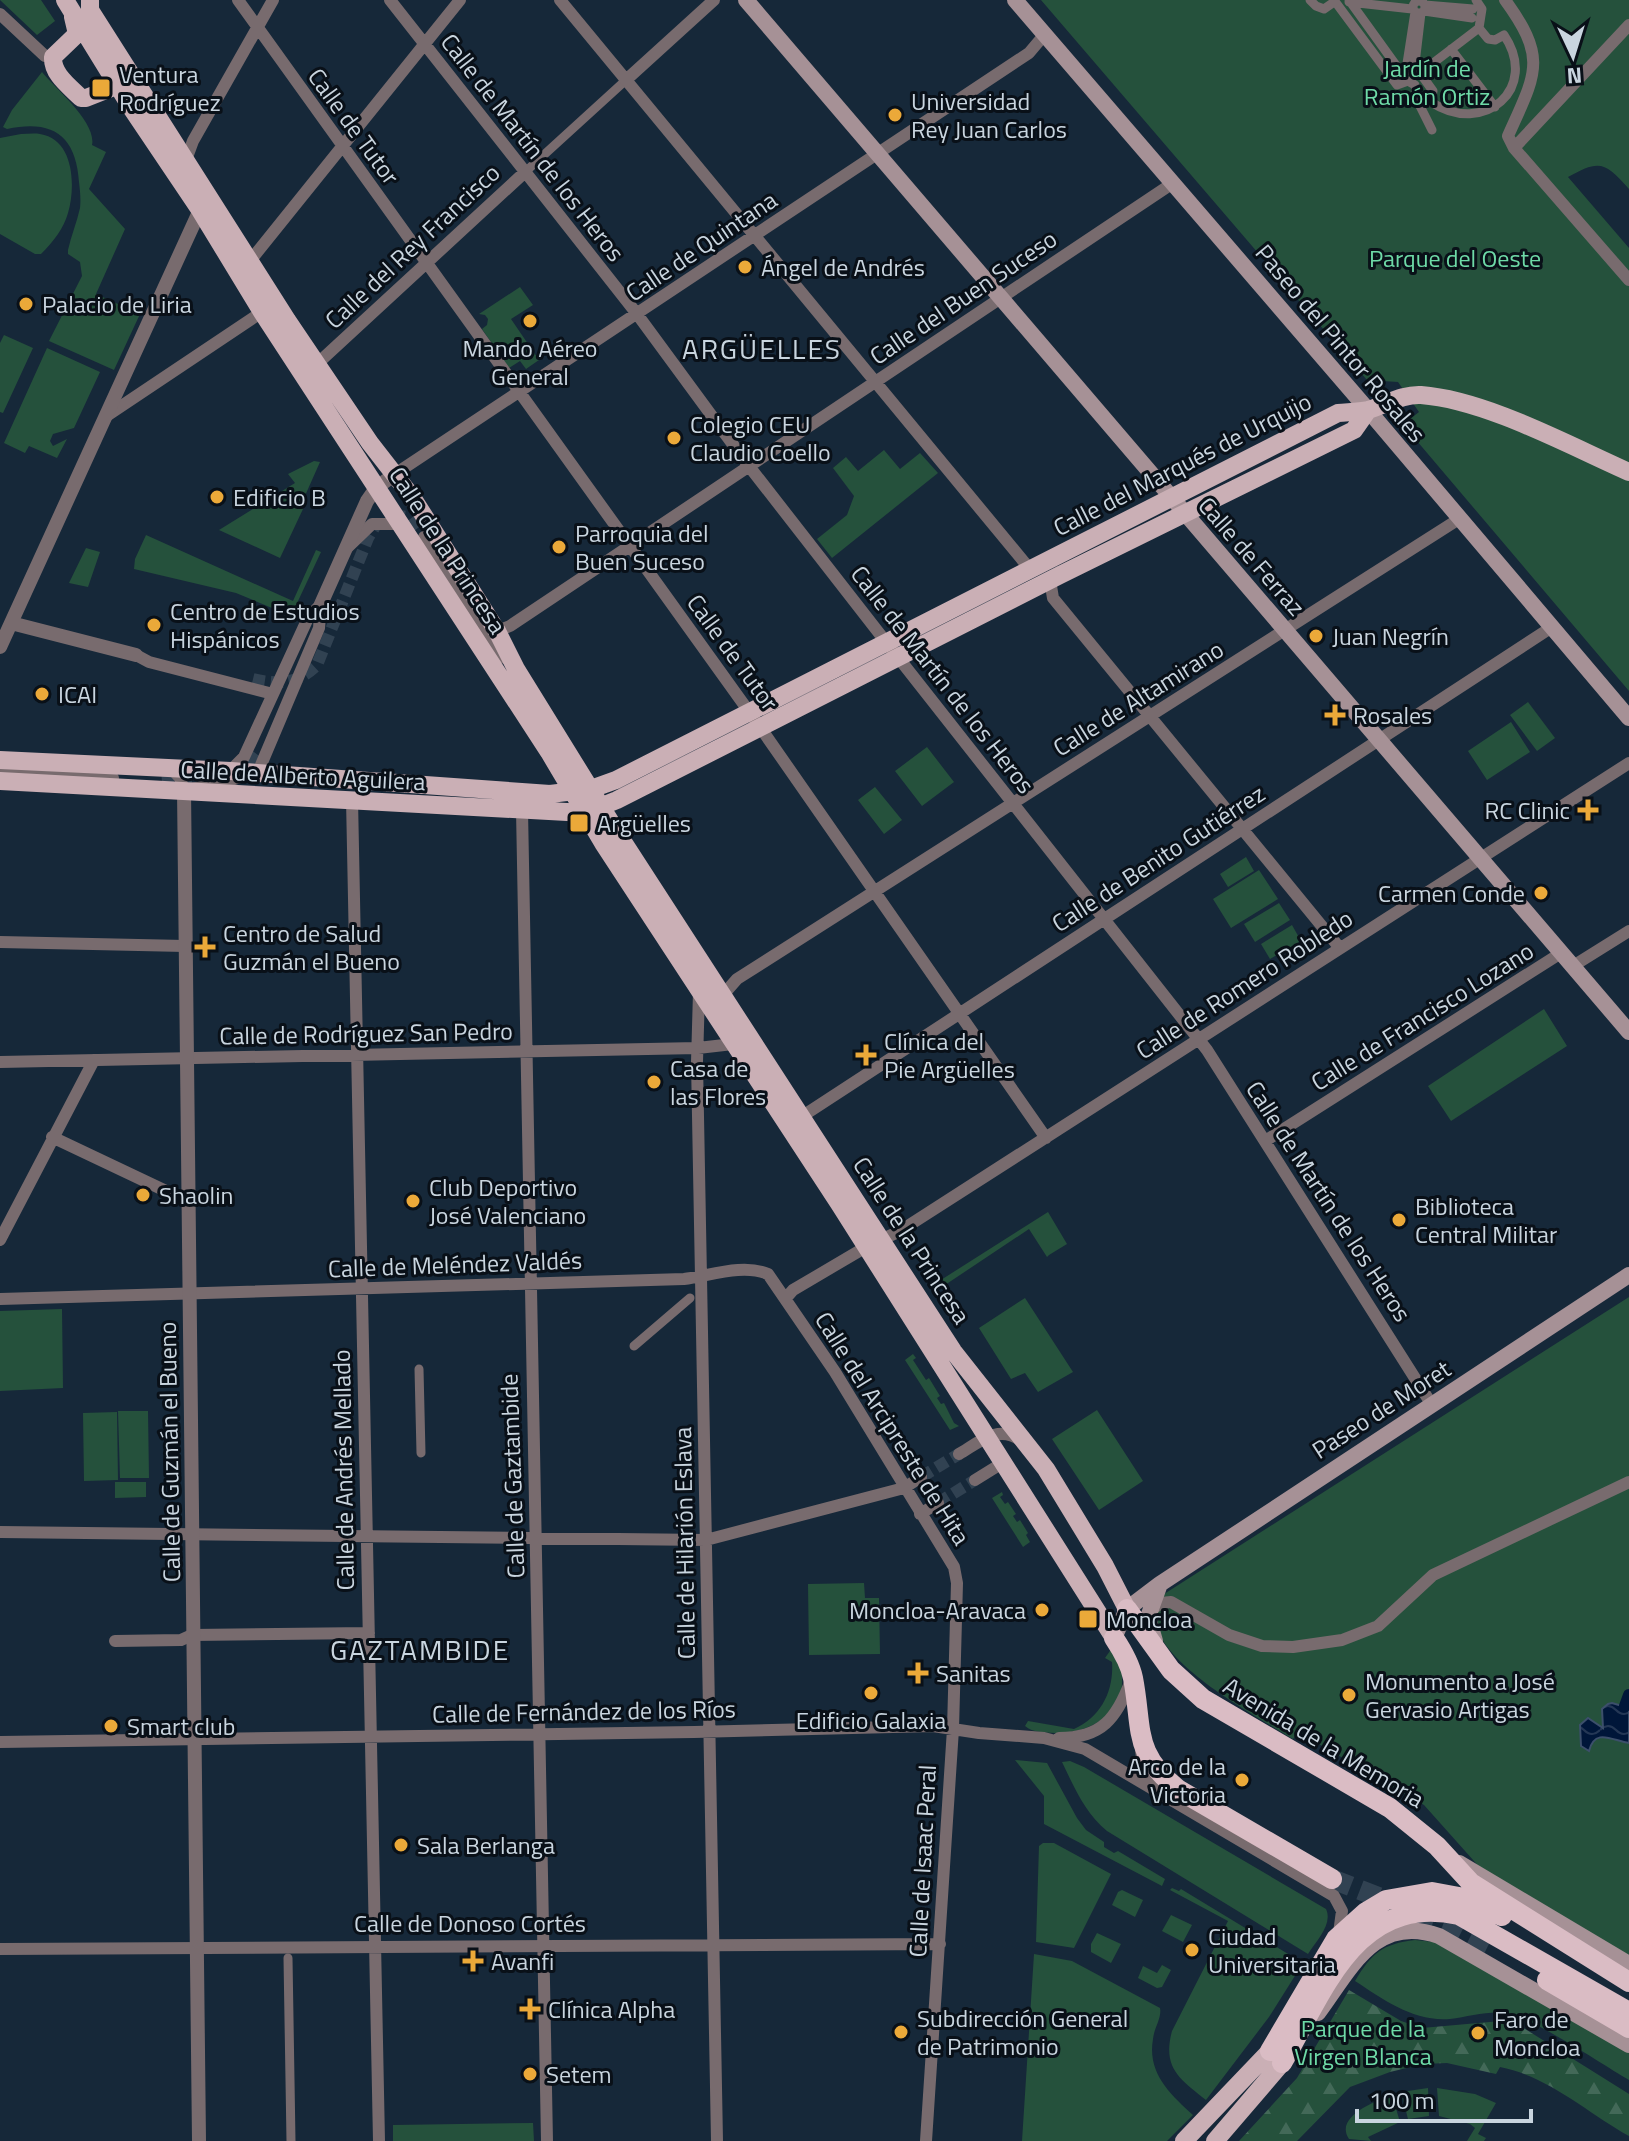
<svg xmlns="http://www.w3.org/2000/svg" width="1629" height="2141" font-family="'Titillium Web',sans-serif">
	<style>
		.green { fill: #25513c }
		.forest { fill: url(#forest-firs) }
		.water { fill: url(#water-waves); stroke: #3c4f6b; stroke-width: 2 }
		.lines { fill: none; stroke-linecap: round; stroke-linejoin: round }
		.canal { stroke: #001639; stroke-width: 12 }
		.minor-tunnel { stroke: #314252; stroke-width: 12; stroke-dasharray: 12 6; stroke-linecap: butt }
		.trunk-tunnel { stroke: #314252; stroke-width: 20; stroke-dasharray: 20 10; stroke-linecap: butt }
		.pedestrian { stroke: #786b6e; stroke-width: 9 }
		.minor { stroke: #786b6e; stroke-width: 12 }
		.tertiary { stroke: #786b6e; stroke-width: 14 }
		.secondary { stroke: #a69196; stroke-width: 16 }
		.primary { stroke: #caafb5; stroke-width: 18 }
		.trunk { stroke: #dabcc4; stroke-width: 20 }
		.poi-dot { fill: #eba939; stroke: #091018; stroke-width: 3 }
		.labels { text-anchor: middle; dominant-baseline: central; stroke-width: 6; stroke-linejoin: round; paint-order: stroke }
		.park-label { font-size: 24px; fill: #6edaa7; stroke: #091018 }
		.poi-label { font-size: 24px; fill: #c9d5df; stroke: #091018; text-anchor: start }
		.street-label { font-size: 24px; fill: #c9d5df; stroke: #091018 }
		.quarter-label { font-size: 28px; letter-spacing: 2px; fill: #c9d5df; stroke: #091018 }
	</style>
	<defs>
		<pattern id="forest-firs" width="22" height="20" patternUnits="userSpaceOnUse" patternTransform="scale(2)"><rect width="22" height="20" fill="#25513c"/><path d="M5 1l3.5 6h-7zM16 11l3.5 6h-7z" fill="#436958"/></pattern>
		<pattern id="water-waves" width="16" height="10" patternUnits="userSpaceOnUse" patternTransform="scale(2)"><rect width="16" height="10" fill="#001639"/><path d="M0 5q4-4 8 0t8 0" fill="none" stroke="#243755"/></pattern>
	</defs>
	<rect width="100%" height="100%" fill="#162839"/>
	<path class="green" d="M0 0H41L55 21 37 35Z
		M1041 0H1629V189C1605 162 1600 159 1568 177L1629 248V691L1411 434 1406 422 1419 412 1398 382 1367 380Z
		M42 72C56 89 97 123 92 145L106 152 89 189 125 229 96 294 140 314 114 370 49 341 82 276 80 262 68 254V250C71 236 77 222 80 208 81 200 80 190 79 182 76 136 53 119 7 129L3 127 12 110Z
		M21 134C27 134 34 133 40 134 74 139 76 186 68 213 64 228 53 242 41 254H35L0 234V138Z
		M520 287 533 305 511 319 539 360 526 369 520 361 509 368 482 329 487 325 488 319 485 315 479 314Z
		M4 335 33 348 3 413 0 412V343Z
		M47 348 100 372 74 428 53 434 50 441 53 446 67 439 57 458 29 446 25 453 4 443Z
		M884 450 900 469 920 453 938 473 832 558 817 539 847 515 854 496 833 468 846 457 858 471Z
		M314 461 320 462 300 507 303 509 280 558 219 530 295 483 288 474Z
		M146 535 293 601 316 550 321 552 291 616 236 593 134 569 135 559Z
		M86 548 100 552 88 587 69 583Z
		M1528 702 1555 738 1537 751 1510 715Z
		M1511 722 1530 752 1487 780 1468 751Z
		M927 747 954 782 922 806 895 771Z
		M875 787 902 820 884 834 858 800Z
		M1246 857 1254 871 1228 887 1220 874Z
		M1259 870 1278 899 1231 928 1213 899Z
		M1279 903 1290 920 1255 942 1244 924Z
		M1292 925 1301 941 1270 959 1261 944Z
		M1544 1009 1567 1046 1451 1121 1428 1086Z
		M1048 1212 1067 1244 1049 1255 1047 1257 1029 1229 936 1291 933 1285Z
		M1629 1297V1959L1490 1879 1424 1805 1298 1732 1293 1739C1258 1717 1151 1661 1155 1614 1156 1608 1159 1601 1161 1596Z
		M1025 1298 1073 1372 1038 1392 1025 1373 1011 1379 979 1328Z
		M62 1309 63 1388 0 1391V1311Z
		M913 1354 916 1358 913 1360 926 1380 929 1378 940 1396 937 1398 941 1404 944 1403 954 1423 959 1426 950 1430 905 1360Z
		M1097 1410 1143 1481 1099 1510 1052 1439Z
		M148 1411 149 1478H120L118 1411Z
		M117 1412 118 1480 84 1481 83 1413Z
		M115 1482H146V1497L115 1498Z
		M1002 1492 1003 1495 1000 1497 1005 1504 1008 1502 1016 1514 1013 1516 1017 1522 1020 1520 1028 1533 1026 1535 1030 1542 1023 1547 992 1498Z
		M864 1583 865 1598H879L880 1654 809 1655 808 1584Z
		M1112 1648C1116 1657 1122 1667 1122 1677 1125 1715 1087 1734 1055 1733 1044 1732 1033 1733 1025 1726L1028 1721 1074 1729C1101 1717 1114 1691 1112 1662L1105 1658Z
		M1015 1760 1047 1763 1077 1818 1086 1830 1104 1842V1847L1114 1853 1118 1851 1165 1879 1162 1886 1044 1824V1796Z
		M1070 1761 1084 1767 1326 1909C1333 1924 1317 1940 1308 1954L1107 1831C1085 1813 1074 1787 1062 1762Z
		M1043 1843H1054L1111 1874 1074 1948 1036 1942 1039 1846Z
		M1172 1888 1179 1891 1181 1889 1303 1963 1269 2017 1206 2100C1180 2079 1162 2068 1172 2031L1228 1921 1170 1890Z
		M1122 1890 1143 1900 1135 1917 1112 1905 1118 1892Z
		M1171 1915 1192 1925 1183 1942 1162 1931Z
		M1097 1933 1121 1944 1111 1963 1091 1952V1944Z
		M1415 1940 1434 1942 1446 1948 1629 2053V2080C1603 2065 1531 2016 1505 2013 1487 2011 1468 2017 1450 2019 1414 2022 1384 2000 1355 1981 1372 1953 1382 1944 1415 1940Z
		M1034 1954 1072 1961 1160 2008C1162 2018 1154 2028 1153 2039 1147 2073 1170 2094 1193 2115L1167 2141H1022Z
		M1162 1965 1171 1970 1162 1987 1157 1988 1138 1978 1143 1966 1157 1973Z
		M1428 2088 1429 2116 1408 2119 1401 2092Z
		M1437 2088 1475 2094 1496 2103 1478 2134 1486 2138 1484 2141H1467L1475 2128 1470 2124 1439 2116Z
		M1392 2095 1400 2122 1368 2137 1371 2141 1349 2139C1334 2117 1375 2101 1392 2095Z
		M533 2123 534 2141H393V2125Z"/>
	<path class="forest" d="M1349 1990 1401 2021 1422 2028 1501 2021 1522 2027 1629 2094V2136C1588 2113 1548 2076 1500 2067L1496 2074 1447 2063 1423 2064 1390 2072 1350 2087 1297 2141H1239L1297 2078Z"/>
	<path class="water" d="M1612 1703 1629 1708V1743C1613 1741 1595 1727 1589 1751L1581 1746 1580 1725 1588 1718 1603 1728 1602 1709 1608 1704Z"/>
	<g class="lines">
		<path class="canal" d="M1625 1706 1629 1695"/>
		<path class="minor-tunnel" d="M393 515 408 517 424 537
			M253 679C278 685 298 684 317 665L368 538 377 523
			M162 782C198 779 232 785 256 753
			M921 1477 959 1454
			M938 1503 975 1480"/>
		<path class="trunk-tunnel" d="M1332 1879 1455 1927 1489 1944"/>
		<path class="pedestrian" d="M1310 0 1316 6 1324 9 1334 2
			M1334 0 1397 85 1408 81 1415 85 1418 102 1432 130
			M1349 0 1398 68 1420 73 1433 91 1431 102C1484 137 1540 88 1504 35L1495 40 1488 39 1479 28
			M1413 7a6 6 0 1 1 12 0a6 6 0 1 1-12 0Z
			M1349 2 1412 9
			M1425 5 1473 9
			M1424 11 1472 18
			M1451 49 1495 107
			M1406 70 1415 12
			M1414 72 1421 13
			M1420 73 1479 28 1482 9 1476 0
			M524 173 626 80
			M634 1346 690 1298
			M419 1369 421 1453
			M288 1958 291 2141"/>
		<path class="minor" d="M238 0 760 727 1046 1138
			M390 0 637 314 745 461 886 642 1207 1050 1432 1405
			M560 0 1029 568
			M1505 0C1548 59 1536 73 1508 136L1514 148 1629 280
			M0 14 45 56 53 57
			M626 80 714 0
			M1514 148 1629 25
			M186 160 193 141 273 0
			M246 266 460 0
			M318 363 524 173
			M105 417 262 312
			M395 474 1029 53 1045 34
			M424 537 498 653 505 658
			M346 549 372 524H398
			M1050 580 1053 598 1339 947
			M497 631 510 626 1173 183
			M136 655 149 662 273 694
			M170 767 180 778 184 790 214 785 258 772 319 628 321 604
			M229 772 244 757 308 618 321 604
			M3 773 113 778
			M352 799 379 2141
			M522 810 547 2141
			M0 942 185 946
			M1573 966 1629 931
			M699 992 697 1062 717 2141
			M723 995 737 979 1459 519
			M0 1062 698 1048 733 1044 738 1038
			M798 1119 1552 627
			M52 1137 187 1201
			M1265 1141 1561 953
			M0 1240 94 1060
			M786 1298 793 1290 866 1247 900 1231 1629 763
			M0 1299 684 1279C709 1276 743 1263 768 1274L835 1372 954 1567 957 1583 953 1729 926 2141
			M959 1454C978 1443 998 1424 1020 1440
			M975 1480 1004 1462
			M920 1514 938 1503
			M0 1532 706 1540 904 1488 921 1477
			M1150 1611 1161 1603 1171 1602 1229 1635 1262 1646 1293 1647 1342 1640 1378 1626 1433 1575 1629 1482
			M115 1641 181 1640 192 1635 369 1633
			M1059 1738C1102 1738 1117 1718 1131 1680
			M0 1742 694 1732 933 1726 979 1733 1044 1738 1085 1749 1334 1896 1342 1911 1339 1933
			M1141 1750 1144 1773 1153 1788
			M0 1949 940 1944"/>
		<path class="tertiary" d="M321 604 367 501 376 488 395 474
			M11 623 136 655
			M0 647 200 210
			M184 790 199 2141"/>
		<path class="secondary" d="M746 0 1629 1032
			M1015 0 1368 410 1629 718
			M1114 1638 1127 1609 1160 1584 1629 1275
			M1155 1641 1148 1617 1160 1584
			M1459 1863 1629 1964
			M1318 2013C1350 1970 1375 1913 1439 1936L1629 2045"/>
		<path class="primary" d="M65 0 132 109 200 210 262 312 549 752 603 843 840 1205 1114 1638
			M90 0V10L287 320 370 443 412 497 497 631 516 669 618 834 953 1351 1046 1469 1105 1566 1127 1609
			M73 17 77 34 53 57C52 74 69 86 81 98H86L119 85 126 78
			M0 760 231 771 550 794 591 789 616 780 1338 413C1348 412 1359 412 1368 410 1386 405 1402 394 1421 395 1486 400 1568 445 1629 472
			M0 781 585 813 617 800 1060 575 1354 430 1368 410
			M1184 2141 1270 2051
			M1215 2141 1282 2063"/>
		<path class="trunk" d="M1127 1609 1171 1670 1203 1699 1390 1808 1437 1846 1471 1883 1629 1982
			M1114 1638C1122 1650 1130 1663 1133 1678 1143 1730 1132 1753 1179 1790L1332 1879
			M1547 1980 1629 2028
			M1270 2051 1336 1939 1366 1912 1386 1900 1432 1892 1459 1897 1502 1916
			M1282 2063C1324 1991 1356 1893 1459 1915L1629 2012"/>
	</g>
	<g class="poi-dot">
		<rect x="91" y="78" width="20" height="20" rx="4"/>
		<circle cx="895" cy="115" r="8"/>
		<circle cx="745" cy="267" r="8"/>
		<circle cx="26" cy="304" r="8"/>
		<circle cx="530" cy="321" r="8"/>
		<circle cx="674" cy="438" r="8"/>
		<circle cx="217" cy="497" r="8"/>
		<circle cx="559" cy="547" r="8"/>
		<circle cx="154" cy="625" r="8"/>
		<circle cx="1316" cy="636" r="8"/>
		<circle cx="42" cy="694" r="8"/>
		<path d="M1331 703h8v8h8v8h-8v8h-8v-8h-8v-8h8z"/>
		<path d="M1584 798h8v8h8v8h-8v8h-8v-8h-8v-8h8z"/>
		<rect x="569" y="813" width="20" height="20" rx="4"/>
		<circle cx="1541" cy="893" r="8"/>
		<path d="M201 935h8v8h8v8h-8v8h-8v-8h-8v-8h8z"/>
		<path d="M862 1043h8v8h8v8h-8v8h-8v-8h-8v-8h8z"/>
		<circle cx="654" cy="1082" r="8"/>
		<circle cx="143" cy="1195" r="8"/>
		<circle cx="413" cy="1201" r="8"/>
		<circle cx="1399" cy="1220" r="8"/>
		<circle cx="1042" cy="1610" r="8"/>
		<rect x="1078" y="1609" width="20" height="20" rx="4"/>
		<path d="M914 1661h8v8h8v8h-8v8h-8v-8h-8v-8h8z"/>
		<circle cx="871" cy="1693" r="8"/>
		<circle cx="1349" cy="1695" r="8"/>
		<circle cx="111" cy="1726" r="8"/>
		<circle cx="1242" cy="1780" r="8"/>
		<circle cx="401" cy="1845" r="8"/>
		<circle cx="1192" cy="1950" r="8"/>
		<path d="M469 1949h8v8h8v8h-8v8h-8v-8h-8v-8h8z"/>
		<path d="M526 1997h8v8h8v8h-8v8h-8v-8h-8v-8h8z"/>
		<circle cx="901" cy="2032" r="8"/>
		<circle cx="1478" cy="2033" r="8"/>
		<circle cx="530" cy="2074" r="8"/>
	</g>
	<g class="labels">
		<g class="park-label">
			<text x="1427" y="68">Jardín de<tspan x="1427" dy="28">Ramón Ortiz</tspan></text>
			<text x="1455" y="258">Parque del Oeste</text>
			<text x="1363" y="2028">Parque de la<tspan x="1363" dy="28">Virgen Blanca</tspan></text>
		</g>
		<g class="poi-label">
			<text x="119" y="74">Ventura<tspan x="119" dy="28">Rodríguez</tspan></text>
			<text x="911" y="101">Universidad<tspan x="911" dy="28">Rey Juan Carlos</tspan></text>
			<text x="761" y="267">Ángel de Andrés</text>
			<text x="42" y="304">Palacio de Liria</text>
			<text x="530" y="348" text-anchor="middle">Mando Aéreo<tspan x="530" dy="28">General</tspan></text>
			<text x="690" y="424">Colegio CEU<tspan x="690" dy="28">Claudio Coello</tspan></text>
			<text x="233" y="497">Edificio B</text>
			<text x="575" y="533">Parroquia del<tspan x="575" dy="28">Buen Suceso</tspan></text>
			<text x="170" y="611">Centro de Estudios<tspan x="170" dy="28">Hispánicos</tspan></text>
			<text x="1332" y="636">Juan Negrín</text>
			<text x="58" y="694">ICAI</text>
			<text x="1353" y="715">Rosales</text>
			<text x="1570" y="810" text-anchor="end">RC Clinic</text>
			<text x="597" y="823">Argüelles</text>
			<text x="1525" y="893" text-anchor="end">Carmen Conde</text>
			<text x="223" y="933">Centro de Salud<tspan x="223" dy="28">Guzmán el Bueno</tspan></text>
			<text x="884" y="1041">Clínica del<tspan x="884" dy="28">Pie Argüelles</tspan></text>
			<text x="670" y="1068">Casa de<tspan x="670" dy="28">las Flores</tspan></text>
			<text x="429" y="1187">Club Deportivo<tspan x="429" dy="28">José Valenciano</tspan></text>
			<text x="159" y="1195">Shaolin</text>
			<text x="1415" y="1206">Biblioteca<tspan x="1415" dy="28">Central Militar</tspan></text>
			<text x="1026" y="1610" text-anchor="end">Moncloa-Aravaca</text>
			<text x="1106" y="1619">Moncloa</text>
			<text x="936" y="1673">Sanitas</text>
			<text x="1365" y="1681">Monumento a José<tspan x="1365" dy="28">Gervasio Artigas</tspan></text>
			<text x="871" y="1720" text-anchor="middle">Edificio Galaxia</text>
			<text x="127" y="1726">Smart club</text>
			<text x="1226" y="1766" text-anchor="end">Arco de la<tspan x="1226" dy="28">Victoria</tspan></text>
			<text x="417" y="1845">Sala Berlanga</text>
			<text x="1208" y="1936">Ciudad<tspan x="1208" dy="28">Universitaria</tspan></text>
			<text x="491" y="1961">Avanfi</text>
			<text x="548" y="2009">Clínica Alpha</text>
			<text x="917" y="2018">Subdirección General<tspan x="917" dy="28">de Patrimonio</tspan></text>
			<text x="1494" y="2019">Faro de<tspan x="1494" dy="28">Moncloa</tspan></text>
			<text x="546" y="2074">Setem</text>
		</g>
		<g class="street-label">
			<text transform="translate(354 126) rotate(54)">Calle de Tutor</text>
			<text transform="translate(533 147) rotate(52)">Calle de Martín de los Heros</text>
			<text transform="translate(412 246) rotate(-43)">Calle del Rey Francisco</text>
			<text transform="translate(701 246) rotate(-34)">Calle de Quintana</text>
			<text transform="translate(963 297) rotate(-34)">Calle del Buen Suceso</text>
			<text transform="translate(1341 343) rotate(50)">Paseo del Pintor Rosales</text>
			<text transform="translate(1182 464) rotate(-27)">Calle del Marqués de Urquijo</text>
			<text transform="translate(448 550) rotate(57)">Calle de la Princesa</text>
			<text transform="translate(1252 556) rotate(49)">Calle de Ferraz</text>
			<text transform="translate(733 652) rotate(54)">Calle de Tutor</text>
			<text transform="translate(943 679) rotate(52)">Calle de Martín de los Heros</text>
			<text transform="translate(1138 698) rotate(-32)">Calle de Altamirano</text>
			<text transform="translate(303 775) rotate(3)">Calle de Alberto Aguilera</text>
			<text transform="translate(1158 858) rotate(-33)">Calle de Benito Gutiérrez</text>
			<text transform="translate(1244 984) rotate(-33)">Calle de Romero Robledo</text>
			<text transform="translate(1422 1016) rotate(-32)">Calle de Francisco Lozano</text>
			<text transform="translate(366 1033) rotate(-1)">Calle de Rodríguez San Pedro</text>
			<text transform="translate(1329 1201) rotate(57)">Calle de Martín de los Heros</text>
			<text transform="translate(912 1240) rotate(57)">Calle de la Princesa</text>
			<text transform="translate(455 1264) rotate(-2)">Calle de Meléndez Valdés</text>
			<text transform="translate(1381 1409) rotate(-33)">Paseo de Moret</text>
			<text transform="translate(893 1428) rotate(58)">Calle del Arcipreste de Hita</text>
			<text transform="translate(169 1452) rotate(-91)">Calle de Guzmán el Bueno</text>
			<text transform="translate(343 1470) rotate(-91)">Calle de Andrés Mellado</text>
			<text transform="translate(512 1476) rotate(-92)">Calle de Gaztambide</text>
			<text transform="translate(684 1543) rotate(-91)">Calle de Hilarión Eslava</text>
			<text transform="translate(584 1711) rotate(-1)">Calle de Fernández de los Ríos</text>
			<text transform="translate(1324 1742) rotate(31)">Avenida de la Memoria</text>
			<text transform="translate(922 1861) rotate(-87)">Calle de Isaac Peral</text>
			<text x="470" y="1923">Calle de Donoso Cortés</text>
		</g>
		<g class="quarter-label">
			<text x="762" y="348">ARGÜELLES</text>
			<text x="420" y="1649">GAZTAMBIDE</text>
		</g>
	</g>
	<g transform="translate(1573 56) rotate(176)" stroke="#091018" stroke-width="6" paint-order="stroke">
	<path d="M0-6L14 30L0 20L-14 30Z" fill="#c9d5df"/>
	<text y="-12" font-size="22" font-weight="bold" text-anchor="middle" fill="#c9d5df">N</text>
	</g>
	<path d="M1357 2109v12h174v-12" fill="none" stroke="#c9d5df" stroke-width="4"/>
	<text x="1369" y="2109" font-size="24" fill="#c9d5df" stroke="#091018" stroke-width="6" paint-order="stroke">100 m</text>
</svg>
